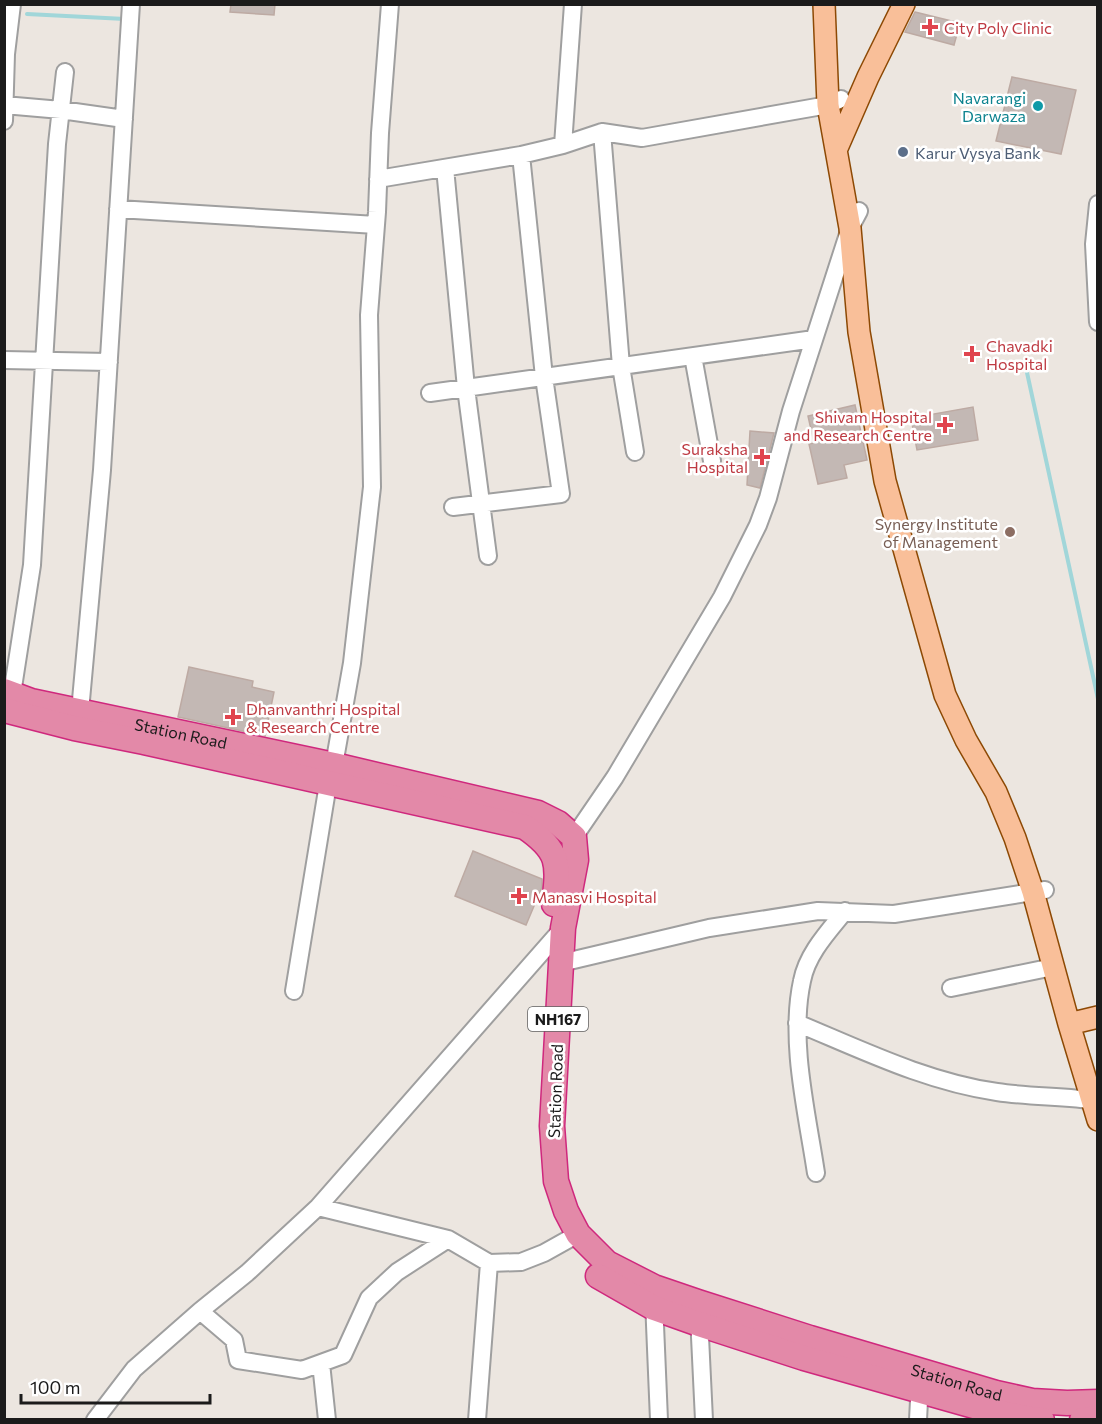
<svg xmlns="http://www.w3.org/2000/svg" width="1102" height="1424" font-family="Commissioner,sans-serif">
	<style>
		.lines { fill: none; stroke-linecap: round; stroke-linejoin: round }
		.stream { stroke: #a1d6d9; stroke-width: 4 }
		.building { fill: #c3b8b4; stroke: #bdaaa3; stroke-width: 1.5 }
		.minor-casing { stroke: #9f9f9f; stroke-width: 20 }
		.major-casing { stroke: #8d4904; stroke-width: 24 }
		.highway-casing { stroke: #cf287d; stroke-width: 27 }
		.minor { stroke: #fff; stroke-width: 16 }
		.major { stroke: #f9bf99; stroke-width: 21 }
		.highway { stroke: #e389a8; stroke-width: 24 }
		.health-dot { fill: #e0444e; stroke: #fff; stroke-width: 2 }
		.culture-dot { fill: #0f9aa8; stroke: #fff; stroke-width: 2 }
		.service-dot { fill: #5c6f8a; stroke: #fff; stroke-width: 2 }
		.education-dot { fill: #8d6e63; stroke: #fff; stroke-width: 2 }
		.labels { text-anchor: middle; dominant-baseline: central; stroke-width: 5; stroke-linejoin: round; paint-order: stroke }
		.shield { fill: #fff; stroke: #5f5f5f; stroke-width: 1.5 }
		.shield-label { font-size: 15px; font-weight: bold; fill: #1b1b1b }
		.health-label { font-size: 16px; fill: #be3a42; stroke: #fff; text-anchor: start }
		.culture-label { font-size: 16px; fill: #0d838f; stroke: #fff; text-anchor: end }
		.service-label { font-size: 16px; fill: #4e5e75; stroke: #fff; text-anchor: start }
		.education-label { font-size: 16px; fill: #785e54; stroke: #fff; text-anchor: end }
		.street-label { font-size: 16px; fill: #1b1b1b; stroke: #fff }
	</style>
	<rect width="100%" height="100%" fill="#ece6e0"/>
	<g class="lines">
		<path class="stream" d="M27 14 125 19
			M1026 368 1098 699"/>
	</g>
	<path class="building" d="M231 4H275L274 15 230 12Z
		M915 12 960 23 954 45 905 32Z
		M1012 77 1076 90 1061 154 996 141Z
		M855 405 867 460 844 465 847 478 818 484 809 444 814 443 808 416Z
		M973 407 978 440 917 450 911 418Z
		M750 431 774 433 760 488 747 485Z
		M189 667 253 681 252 687 274 692 265 736 178 717Z
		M473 851 542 879V887L526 925 455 896Z"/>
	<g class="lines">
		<defs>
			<path id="minor" d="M4 105 61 110 124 119
				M4 121 6 54 12 4
				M602 132 621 366 635 452
				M563 145 573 4
				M445 168 466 388 488 556
				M378 179 521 155 563 145 602 132 642 138 828 105 841 99
				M1098 204 1094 244 1098 322
				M118 209 376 225
				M693 356 712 461
				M4 360 109 362
				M430 393 814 339
				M453 507 561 494 544 377 521 155
				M12 694 32 565 57 144 65 72
				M80 711 102 470 131 4
				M574 837 615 777 722 597 758 525 768 498 791 411 850 228 859 211
				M561 963 709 928 818 911 894 914 1045 890
				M951 988 1053 967
				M294 991 328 784 334 765 352 663 372 487 369 315 377 212 380 133 390 4
				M797 1023C862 1050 927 1082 997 1092 1030 1097 1064 1096 1098 1101
				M816 1173C807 1113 789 1041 802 981 807 954 828 932 845 911
				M318 1207 448 1239 489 1263 521 1262 544 1253 578 1234
				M654 1301 659 1420
				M200 1311 234 1340 238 1360 302 1370 343 1355 369 1298 397 1272 448 1239
				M699 1316 704 1420
				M321 1363 327 1420
				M95 1420 134 1369 200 1311 247 1273 318 1207 563 928
				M477 1420 489 1263
				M918 1420 920 1381"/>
			<path id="major" d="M824 4 828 105 850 228 859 332 885 481 945 695 966 740 996 792 1015 838 1033 892 1069 1024 1098 1120
				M837 148 868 77 904 4
				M1069 1024 1098 1017"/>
			<g id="highway">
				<path id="s1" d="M4 691 31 701 334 765 538 813 558 823 574 837 576 860 563 928 552 1126 556 1181 566 1211 578 1234 607 1263 654 1287 698 1302 810 1338 996 1393 1032 1401 1067 1403 1098 1402"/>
				<path d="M4 710 74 728 144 742 525 827C560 851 559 863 554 904"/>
				<path d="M598 1276 654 1308 699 1324 804 1358 988 1410 1030 1419 1042 1420"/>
				<path d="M1082 1420 1098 1418"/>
			</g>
		</defs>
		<use href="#minor" class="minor-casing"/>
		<use href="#major" class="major-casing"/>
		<use href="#highway" class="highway-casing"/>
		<use href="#minor" class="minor"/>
		<use href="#major" class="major"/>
		<use href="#highway" class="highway"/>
	</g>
	<g class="health-dot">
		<path d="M927 18h6v6h6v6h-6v6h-6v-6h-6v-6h6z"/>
		<path d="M969 345h6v6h6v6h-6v6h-6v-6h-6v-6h6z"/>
		<path d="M942 416h6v6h6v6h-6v6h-6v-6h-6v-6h6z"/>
		<path d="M759 448h6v6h6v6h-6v6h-6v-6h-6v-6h6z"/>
		<path d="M230 708h6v6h6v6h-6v6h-6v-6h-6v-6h6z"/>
		<path d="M516 887h6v6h6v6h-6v6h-6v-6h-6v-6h6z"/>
	</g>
	<circle class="culture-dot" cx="1038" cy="106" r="6"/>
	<circle class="service-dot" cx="903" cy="152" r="6"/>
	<circle class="education-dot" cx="1010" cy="532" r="6"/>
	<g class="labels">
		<rect class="shield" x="528" y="1007" width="60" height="24" rx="4.5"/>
		<g class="shield-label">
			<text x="558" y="1019">NH167</text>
		</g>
		<g class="health-label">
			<text x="944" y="27">City Poly Clinic</text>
			<text x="986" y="345">Chavadki<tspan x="986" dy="18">Hospital</tspan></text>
			<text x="932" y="416" text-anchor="end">Shivam Hospital<tspan x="932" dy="18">and Research Centre</tspan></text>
			<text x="748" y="448" text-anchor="end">Suraksha<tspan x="748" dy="18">Hospital</tspan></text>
			<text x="246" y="708">Dhanvanthri Hospital<tspan x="246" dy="18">&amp; Research Centre</tspan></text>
			<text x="532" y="896">Manasvi Hospital</text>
		</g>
		<g class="culture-label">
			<text x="1026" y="97">Navarangi<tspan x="1026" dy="18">Darwaza</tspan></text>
		</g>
		<g class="service-label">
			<text x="915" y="152">Karur Vysya Bank</text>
		</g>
		<g class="education-label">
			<text x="998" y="523">Synergy Institute<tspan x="998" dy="18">of Management</tspan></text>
		</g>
		<g class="street-label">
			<text stroke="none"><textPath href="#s1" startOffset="182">Station Road</textPath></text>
			<text transform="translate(555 1091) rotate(-88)">Station Road</text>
			<text stroke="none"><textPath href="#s1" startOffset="1406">Station Road</textPath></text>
		</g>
	</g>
	<rect width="1102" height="1424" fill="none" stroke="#1b1b1b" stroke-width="12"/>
	<path d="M21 1394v9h189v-9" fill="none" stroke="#1b1b1b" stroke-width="3"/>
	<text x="30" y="1394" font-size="18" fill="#1b1b1b" stroke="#ffffff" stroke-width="4.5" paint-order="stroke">100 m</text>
</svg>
